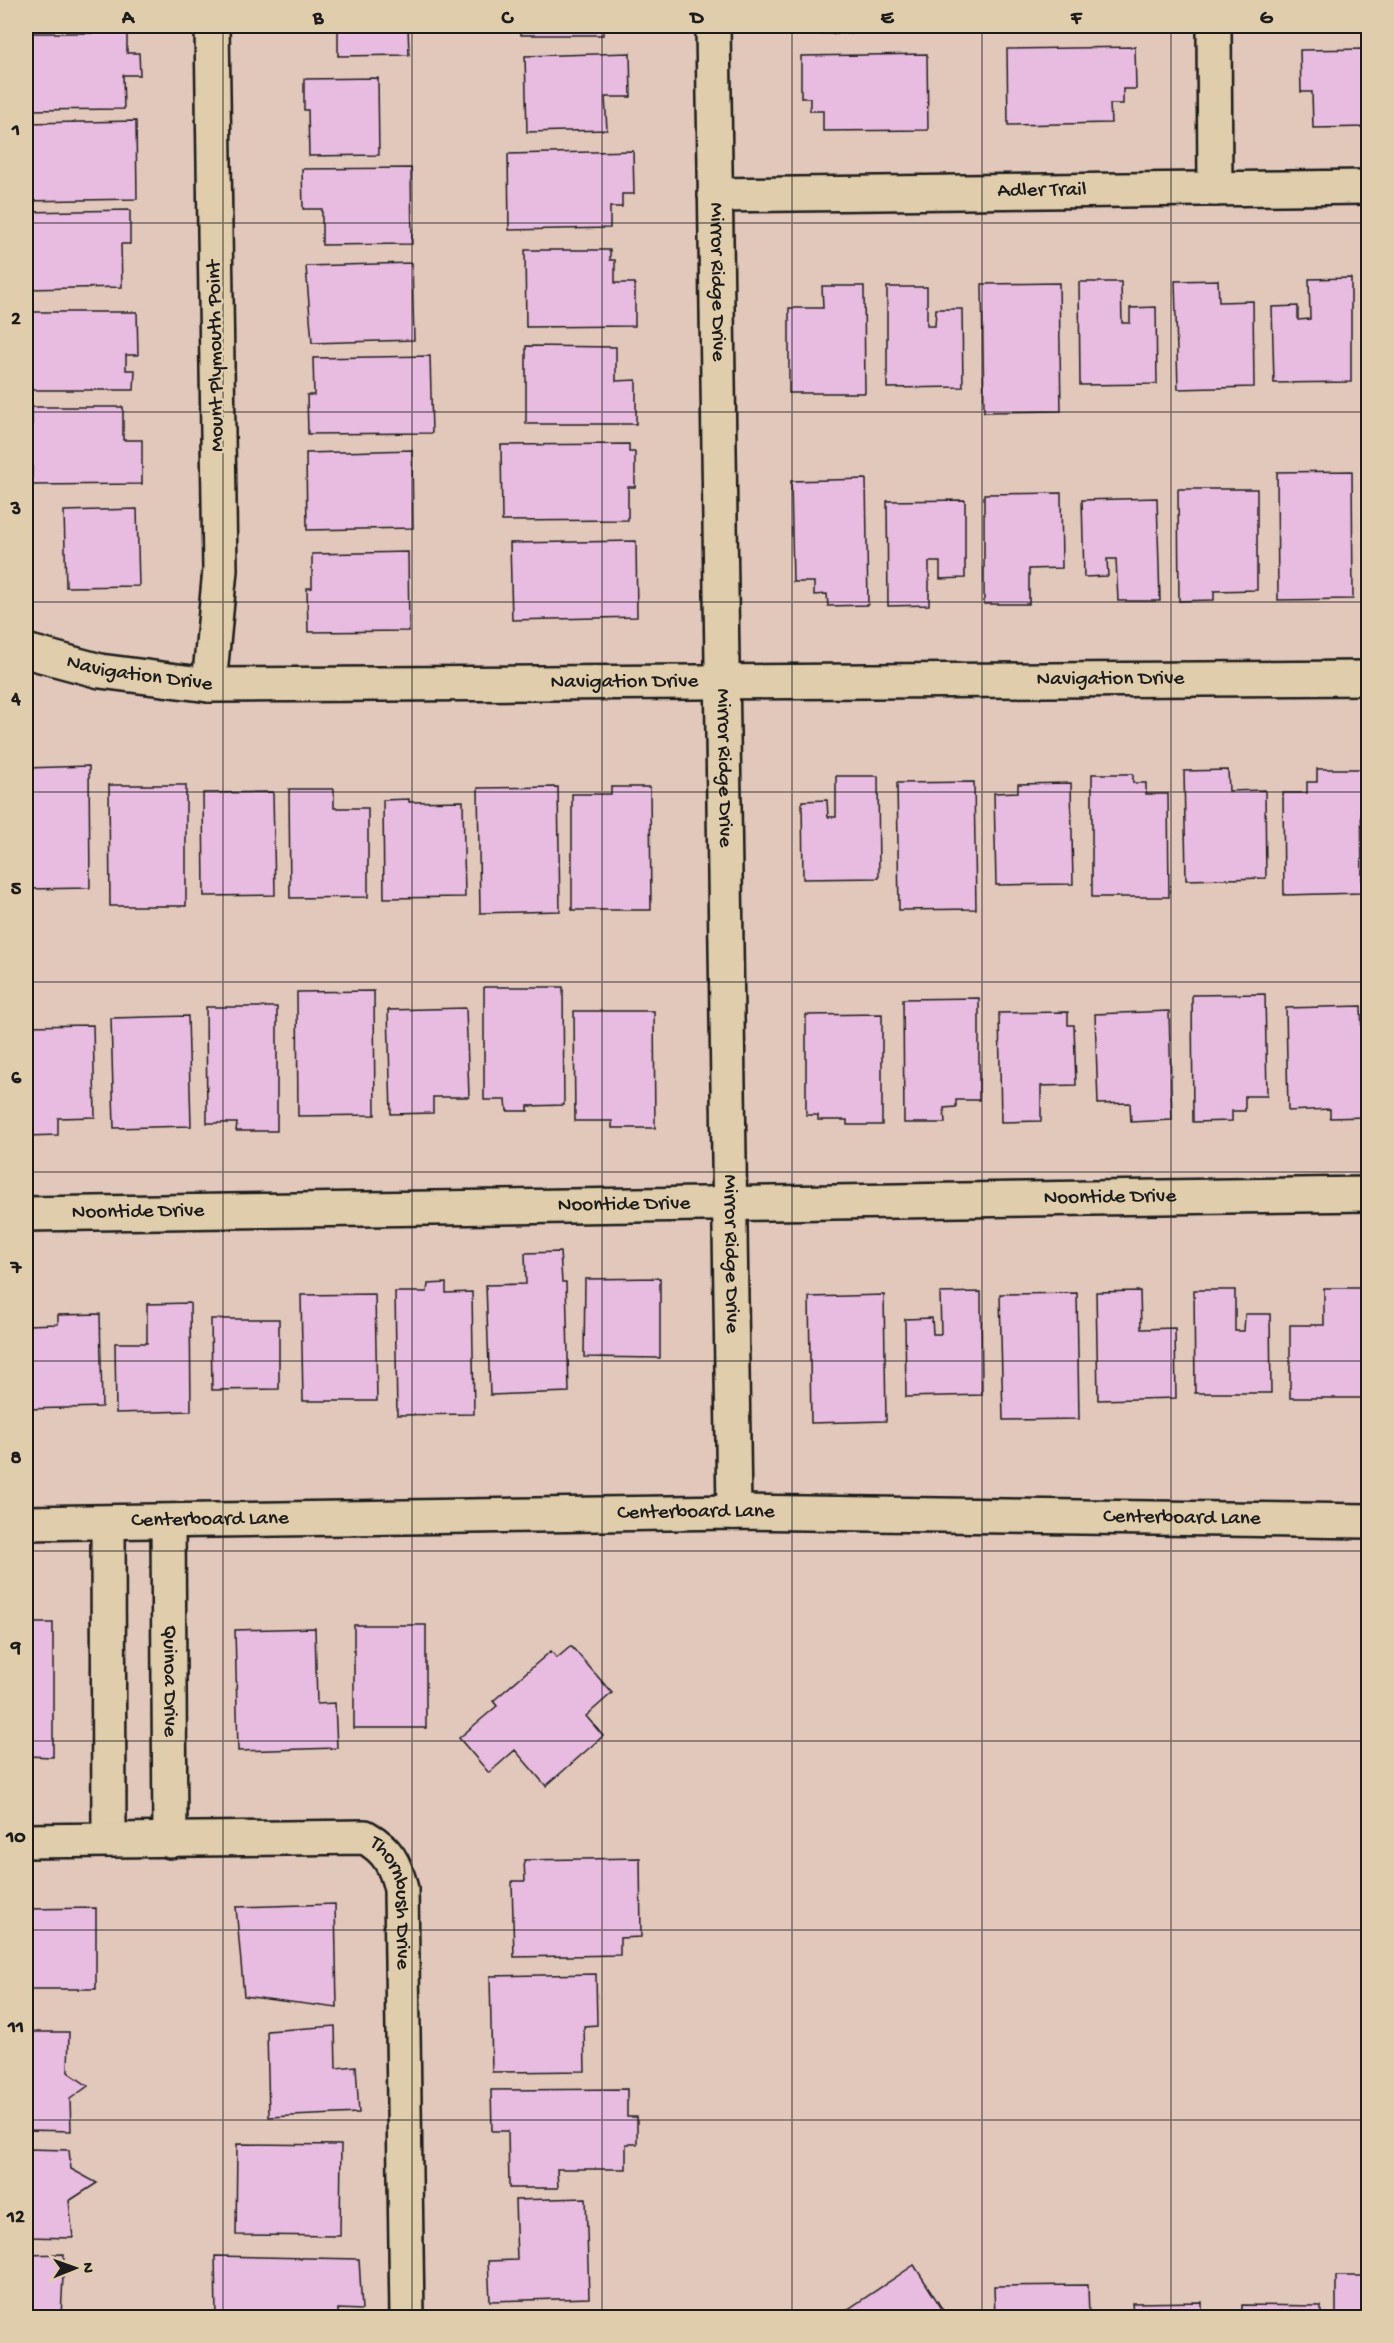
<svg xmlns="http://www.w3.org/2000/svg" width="1394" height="2343" font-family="'Gochi Hand',sans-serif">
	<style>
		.building { fill: #e8bbe0; stroke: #1c1c1c; stroke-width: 1.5 }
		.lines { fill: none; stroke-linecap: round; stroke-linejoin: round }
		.street-casing { stroke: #1c1c1c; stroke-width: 38 }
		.secondary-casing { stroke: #1c1c1c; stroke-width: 38 }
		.street { stroke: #dfcdab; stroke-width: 33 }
		.secondary { stroke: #dfcdab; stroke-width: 33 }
		.grid { fill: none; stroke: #1c1c1c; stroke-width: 1.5; stroke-opacity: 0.55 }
		.labels { text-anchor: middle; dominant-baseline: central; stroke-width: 5; stroke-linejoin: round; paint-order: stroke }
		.street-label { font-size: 21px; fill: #1c1c1c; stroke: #dfcdab }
		.neatline { fill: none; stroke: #1c1c1c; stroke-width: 2 }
		.grid-label { font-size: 20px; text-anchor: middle; font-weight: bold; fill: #1c1c1c }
	</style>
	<rect width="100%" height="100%" fill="#e2c8bb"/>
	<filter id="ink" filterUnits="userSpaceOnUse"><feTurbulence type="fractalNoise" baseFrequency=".0167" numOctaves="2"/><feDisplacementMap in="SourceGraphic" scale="12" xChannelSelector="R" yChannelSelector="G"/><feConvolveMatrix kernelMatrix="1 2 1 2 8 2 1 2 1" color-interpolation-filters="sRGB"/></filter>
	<g filter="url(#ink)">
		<path class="building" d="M338 26H408L409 55 338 56Z
			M521 26H603V35H521Z
			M799 26H908V32L799 34Z
			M1301 26H1368V29L1301 30Z
			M26 33H127V53H139L140 75H123L124 109 26 110Z
			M1135 47 1136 89H1123V104H1110L1111 123 1008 125 1007 49Z
			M1368 49V127L1313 128 1312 92H1301L1300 50Z
			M630 53 631 97H605L607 130 527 132 525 56Z
			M927 54 928 130 823 131V111H810V98H801V56Z
			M378 78 379 155 309 156 308 110H304V79Z
			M136 121 137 199 26 201V123Z
			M633 151 634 194H622V207H610V228L509 230 508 154Z
			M411 168 412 244 322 245V209H303L302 169Z
			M130 210V244H121L122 287 28 289 26 212Z
			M525 250H610V260H615V283H635V326L526 327Z
			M412 263 414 340 312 343 306 266Z
			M1351 278V382L1274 383 1272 307 1298 306V320L1310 319 1309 279Z
			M1218 280 1219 302 1253 301 1254 387 1178 389 1175 281Z
			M1079 282H1121L1122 323H1130V308L1156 307 1157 384 1080 385Z
			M1059 283 1061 411 984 412 982 284Z
			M822 286H864L865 393H789V308H823Z
			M887 287H927V326H935L936 309H962L963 387 887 388Z
			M30 312H137L138 355H126V370H135L134 390H31Z
			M526 346 616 347V381L636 380V424H526Z
			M430 356 432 433 308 434 307 395H314L313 358Z
			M32 407H123V440H142V484L32 485Z
			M629 444V452H635V487H628V520L502 521 501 445Z
			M412 450 413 528 307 530 306 453Z
			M1352 471 1353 599 1278 600 1277 472Z
			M866 479 868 605 828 606 827 594 814 595V582H793L791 481Z
			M1178 489H1257V590L1214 591V600L1179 601Z
			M1061 493 1062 568 1029 569V604H984V494Z
			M1157 498 1160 601H1118L1116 559H1107L1108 576 1084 577 1082 500Z
			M965 500V578L940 579V562H929V605L888 606 887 501Z
			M137 509 139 586 66 587 64 511Z
			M636 541 637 617 512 620 510 543Z
			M408 552 409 631 308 632 307 588H312V554Z
			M89 766 90 888 26 889V768Z
			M1317 769H1361L1362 893 1284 895 1283 793H1307V782H1317Z
			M1228 770 1229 791 1265 790 1266 878 1186 880 1184 771Z
			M1092 774H1133V783H1146V794H1168L1169 897H1092Z
			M836 776H878L879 878 803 879 802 801 827 800 828 817H836Z
			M974 782 976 909 899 910 897 783Z
			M1071 783 1073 884 996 885 994 793 1018 792V784Z
			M109 785H186V906H110Z
			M558 787 560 911 480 913 478 788Z
			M611 787H650L651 910H572V794H611Z
			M289 789H334V808H368V897L290 898Z
			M273 792 275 895 204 896 203 793Z
			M409 799V802L463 801 465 897 384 898 383 800Z
			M484 987H563L564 1105 528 1106V1111H507L506 1100H484Z
			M374 991 375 1115 298 1116 297 992Z
			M1265 994 1267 1096H1245V1111H1232V1121L1193 1122 1192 995Z
			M979 998V1100H956V1107L944 1108 945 1123H904L903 999Z
			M1361 1006 1365 1117 1330 1118V1109L1288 1111 1286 1008Z
			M206 1007H277V1131H236L237 1123H207Z
			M466 1008 469 1097H433V1113L391 1114 388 1010Z
			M574 1011H654L655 1128H612V1121H575Z
			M1169 1011 1172 1120 1131 1122 1130 1103 1098 1104 1095 1014Z
			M1068 1012V1025H1074L1076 1085 1041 1086V1121L1001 1122 999 1013Z
			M882 1014V1125H847V1120H818V1115H806V1015Z
			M188 1016 191 1126 114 1128 111 1018Z
			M93 1025 95 1117 58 1118V1135L26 1136V1026Z
			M560 1252 562 1282H566L569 1392 490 1395 486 1285 526 1284 525 1253Z
			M660 1278V1358L584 1357 585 1279Z
			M446 1283V1293L472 1292 474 1414 397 1415 395 1292H427L428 1284Z
			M1324 1288H1368V1398H1290V1325H1324Z
			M1194 1290H1235V1331H1244L1245 1314H1270L1271 1393H1195Z
			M1140 1291 1141 1329 1175 1328 1176 1398 1098 1400 1096 1292Z
			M981 1292 982 1395 906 1397 905 1319 932 1318 933 1334H941L940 1293Z
			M1077 1293 1079 1419 1003 1420 1000 1294Z
			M375 1294 377 1401H303L301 1295Z
			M884 1295 886 1421 811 1423 809 1297Z
			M190 1303 191 1411 116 1413 115 1343H147V1304Z
			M100 1314 102 1407 26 1409V1325L58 1324V1315Z
			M211 1319H279V1389L212 1390Z
			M26 1623H53V1757L26 1756Z
			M354 1625H426V1728H354Z
			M315 1628 317 1704 335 1703 337 1748 238 1751 235 1630Z
			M571 1646 612 1693 586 1716 603 1736 546 1786 515 1750 489 1773 459 1738 497 1706 493 1701 551 1651 557 1658Z
			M640 1858 641 1937 620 1938V1955L514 1957 512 1881H525L524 1860Z
			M335 1904 337 2008 244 1996 236 1907Z
			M96 1908V1989H26V1909Z
			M596 1974 597 2025 584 2026 585 2071 492 2072 490 1976Z
			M335 2026 336 2068 356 2066 359 2113 269 2117 267 2031Z
			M26 2032H69L68 2072 88 2086 70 2099 71 2131 26 2130Z
			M627 2089V2117H637V2144H626V2169H557L558 2188H509L508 2131H492L491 2090Z
			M237 2144 341 2145 340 2236 236 2235Z
			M26 2149 69 2150 71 2169 97 2183 69 2201 73 2238 26 2237Z
			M586 2198 589 2298 490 2301 488 2261 517 2260 515 2200Z
			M64 2254 61 2318H26V2255Z
			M215 2256 359 2259 362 2310 338 2309V2318H216Z
			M914 2265 948 2318H835Z
			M1336 2276H1368V2318H1336Z
			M1088 2285 1089 2318H995L994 2286Z
			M1202 2302V2318H1109V2314H1133L1132 2303Z
			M1242 2305 1321 2306V2318H1242Z"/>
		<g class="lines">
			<defs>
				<g id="street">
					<path id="s1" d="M713 26 734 1512"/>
					<path d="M1214 26 1215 189"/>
					<path id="s2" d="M715 195 1368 187"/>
					<path id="s3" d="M26 651 100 671 209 685 1368 678"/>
					<path d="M209 685 220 570 212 26"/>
					<path id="s4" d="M26 1214 1368 1194"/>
					<path id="s5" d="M168 1522 170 1841"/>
					<path d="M108 1523 109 1840"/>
					<path id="s6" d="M26 1841 365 1837C388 1850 395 1864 401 1889L407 2318"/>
				</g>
				<g id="secondary">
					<path id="s7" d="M26 1523 734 1512 1368 1521"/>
				</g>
			</defs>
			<use href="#street" class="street-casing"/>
			<use href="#secondary" class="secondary-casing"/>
			<use href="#street" class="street"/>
			<use href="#secondary" class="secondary"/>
		</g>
	</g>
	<path class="grid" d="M223 26V2318M412 26V2318M602 26V2318M792 26V2318M982 26V2318M1171 26V2318M26 223H1368M26 412H1368M26 602H1368M26 792H1368M26 982H1368M26 1172H1368M26 1361H1368M26 1551H1368M26 1741H1368M26 1930H1368M26 2120H1368"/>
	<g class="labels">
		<g class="street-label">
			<text stroke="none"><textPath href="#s2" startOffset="327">Adler Trail</textPath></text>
			<text stroke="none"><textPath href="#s1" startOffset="256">Mirror Ridge Drive</textPath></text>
			<text transform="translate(217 356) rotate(-91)">Mount Plymouth Point</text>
			<text stroke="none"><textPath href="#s3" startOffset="116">Navigation Drive</textPath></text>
			<text stroke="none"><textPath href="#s3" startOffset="1088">Navigation Drive</textPath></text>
			<text stroke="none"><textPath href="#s3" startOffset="602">Navigation Drive</textPath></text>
			<text stroke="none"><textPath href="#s1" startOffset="742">Mirror Ridge Drive</textPath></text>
			<text stroke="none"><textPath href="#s4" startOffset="1084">Noontide Drive</textPath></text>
			<text stroke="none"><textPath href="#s4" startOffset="598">Noontide Drive</textPath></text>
			<text stroke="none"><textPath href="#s4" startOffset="112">Noontide Drive</textPath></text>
			<text stroke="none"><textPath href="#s1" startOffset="1228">Mirror Ridge Drive</textPath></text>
			<text stroke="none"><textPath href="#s7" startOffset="670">Centerboard Lane</textPath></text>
			<text stroke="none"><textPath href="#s7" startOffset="1156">Centerboard Lane</textPath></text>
			<text stroke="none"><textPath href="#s7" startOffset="184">Centerboard Lane</textPath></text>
			<text stroke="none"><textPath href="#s5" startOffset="159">Quinoa Drive</textPath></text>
			<text stroke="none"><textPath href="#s6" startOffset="416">Thornbush Drive</textPath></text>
		</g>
	</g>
	<rect width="1394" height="2343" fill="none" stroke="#dfcdab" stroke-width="66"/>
	<g transform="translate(75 2268) rotate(89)" stroke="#dfcdab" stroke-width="4.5" paint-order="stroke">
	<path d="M0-4.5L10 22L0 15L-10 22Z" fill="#1c1c1c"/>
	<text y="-9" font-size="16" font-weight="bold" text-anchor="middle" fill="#1c1c1c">N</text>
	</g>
	<rect x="33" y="33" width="1328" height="2277" class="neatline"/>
	<g class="grid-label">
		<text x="128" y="23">A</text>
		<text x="318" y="23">B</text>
		<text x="507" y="23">C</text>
		<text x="697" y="23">D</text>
		<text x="887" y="23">E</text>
		<text x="1076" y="23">F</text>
		<text x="1266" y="23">G</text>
		<text x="16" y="135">1</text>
		<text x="16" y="324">2</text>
		<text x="16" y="514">3</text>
		<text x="16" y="704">4</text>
		<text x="16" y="894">5</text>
		<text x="16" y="1083">6</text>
		<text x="16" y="1273">7</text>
		<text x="16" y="1463">8</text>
		<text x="16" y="1653">9</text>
		<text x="16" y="1842">10</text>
		<text x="16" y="2032">11</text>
		<text x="16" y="2222">12</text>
	</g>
</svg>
